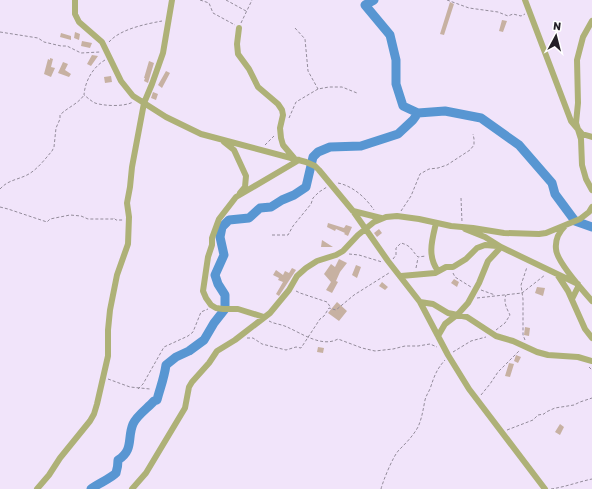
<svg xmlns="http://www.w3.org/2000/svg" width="592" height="489" font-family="Rubik,sans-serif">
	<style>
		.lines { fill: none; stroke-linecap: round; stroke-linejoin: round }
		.river { stroke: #5896d2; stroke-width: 9 }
		.building { fill: #c7b1a2 }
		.path { stroke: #948c9b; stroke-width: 1; stroke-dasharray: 3 2; stroke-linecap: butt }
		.street { stroke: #aeb177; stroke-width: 6 }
	</style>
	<rect width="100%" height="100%" fill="#f1e4fa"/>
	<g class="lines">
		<path class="river" d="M374 0 365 5 390 35 396 60V84L403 106 418 113 445 111 481 118 519 145 552 183 555 194 575 221 592 227
			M91 489C96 485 113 477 116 473 117 470 118 464 118 460 134 450 127 438 133 424 137 415 148 408 154 401L157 400C160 388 164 379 166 365L176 357 189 351 204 340 214 323 225 309V295L218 284 215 275 224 255 220 237 222 227 229 220 249 218 260 208 271 207 282 200 294 195 306 187 313 157 318 152 330 147 361 146 398 134 413 120 418 113"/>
	</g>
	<path class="building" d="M450 2 454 4 444 35 440 34Z
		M502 20 507 21 503 32 499 31Z
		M75 32 80 34 79 40 74 38Z
		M61 33 71 36V40L60 37Z
		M82 41 92 43 90 48 81 46Z
		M92 55 98 56 91 66 87 64Z
		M50 58 53 59 51 67 55 68 51 77 44 74 48 59 50 60Z
		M149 61 154 63 148 83 144 81 145 78H144Z
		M63 62 68 64 65 70 71 74 69 77 58 73Z
		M166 71 170 73 162 88 158 85Z
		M111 76 112 82 105 83 104 77Z
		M153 92 158 94 156 100 151 98Z
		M328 223 344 228 346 225 352 227 348 236 344 234 345 233 336 229 335 231 327 227Z
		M379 229 382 233 377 237 374 233Z
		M322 240 333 247H321Z
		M339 259 347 263 340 272 336 281 338 282 332 293 326 290 331 282 324 274 331 264 335 267Z
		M356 265 361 267 357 278 352 275Z
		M292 268 296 270 279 296 276 294 283 282 278 280 279 278 273 275 276 270 283 275 285 271 289 273Z
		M454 279 459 282 457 287 451 283Z
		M382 282 388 287 385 290 379 286Z
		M537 287 545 288 543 296 535 293Z
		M337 302 347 311 339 321 328 313Z
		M525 327 530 328 529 336 524 335Z
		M318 347 324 348 323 353 317 352Z
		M516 355 521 357 518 363 514 361Z
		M509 363 514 364 510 377 505 376Z
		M560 424 564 427 560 435 555 432Z"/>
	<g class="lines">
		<path class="path" d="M200 0 209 3 213 13 235 25
			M226 0 246 11
			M447 0 469 8 498 12 508 16 513 14 521 16 525 14
			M241 23 252 0
			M295 28 305 39 308 71 318 89
			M0 32 38 38 44 42 61 46H67L81 53 100 52
			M109 42C120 29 146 24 162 21
			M105 60C93 67 85 81 84 95 88 98 91 101 95 103 104 106 124 107 133 102
			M289 118 296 102 318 89 329 87H342L357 93
			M265 145 274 136
			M338 183C353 186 366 198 374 210
			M0 189C8 180 17 180 27 175 37 170 45 159 52 151L54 147 56 128 60 119V115C68 107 78 104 84 95
			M461 198 462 222
			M0 207 8 209 47 222 50 219 70 215 81 216 88 219H113L114 218 116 220H123
			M401 211 411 196 420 174 429 169 438 168 447 165 470 150 474 145V139L473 134
			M272 235H288L293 226 311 204 313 198 319 192 327 187
			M349 254 359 255 382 262
			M393 259 396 255V248L401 243C412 246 411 250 418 257L426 256
			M416 268 418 258
			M453 273 455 277 471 287
			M481 290 495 295
			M296 291 300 293 327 302 331 308
			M477 298 522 293 545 275
			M269 321C274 324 281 324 287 327 301 333 322 348 338 339L362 348 375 351 393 349 405 346H418L430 344 437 347
			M496 330 505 323 510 315C507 309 503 302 506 295
			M247 338H253L262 344 286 350 296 347 301 348 320 319 324 316 329 308 336 310 354 295 389 273
			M525 340 523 335V299L521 285 527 267
			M453 352 471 341 486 337
			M589 367 592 370
			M108 379 130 387 150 389
			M138 389 143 384 164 347 188 336 193 332 201 312 208 309
			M481 395 490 384 498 372 519 351
			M507 430 533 420 538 415 544 414 546 412 555 408 574 405 580 402 592 398
			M381 489C383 481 393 456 399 450 406 443 413 436 418 427 422 418 423 410 425 400 426 396 428 393 430 389 434 377 436 370 445 360
			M551 489C565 487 578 482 592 479"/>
		<path class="street" d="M75 0V14L79 22 102 42 121 81 133 96 166 117 201 134 306 162 315 166 319 170 353 211 388 261 420 302 448 355 469 389 545 489
			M525 0 571 121 582 134 592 137
			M592 21 583 37 577 60 578 103 576 123 581 139 582 165 586 179 592 190
			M239 28 237 44 238 54 249 69 258 87 278 104 282 110 283 115 280 128 281 138 283 145 294 158
			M224 142 234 150 246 176 245 187 240 193
			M353 211 381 218
			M436 223C432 240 427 256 438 271
			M565 226C559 232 555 240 556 249 556 260 584 292 592 301
			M465 229 485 237 501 247 578 284V287L572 299
			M557 274 568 291 585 329 592 338
			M401 276 435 273 446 267H453L466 259 477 248 485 245 497 246
			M420 302 433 304 448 313 467 317 496 336 513 341 537 352 548 355 578 357 592 361
			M264 317 238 309H223L216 308 211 305 206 298 203 291 208 257 212 245V238L219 219 236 197 299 160
			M438 336 445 324 458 314 468 303 479 283 488 261 501 247
			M37 489 49 475 60 458 90 421 94 414 97 404 108 356V330L110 310 117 275 128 244 129 217 127 203 130 187 132 167 144 103 152 84 163 53 172 0
			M132 489 146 473 185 408 189 387 192 382 209 363 217 351 235 340 270 313 289 290 297 276 306 268 317 261 336 255 343 251 358 235 374 222 386 217 397 216 419 219 451 226 473 228 504 233 539 234 546 233 580 219 589 212 592 207"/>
	</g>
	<g transform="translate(556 36) rotate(7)" stroke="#ffffff" stroke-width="3" paint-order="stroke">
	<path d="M0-3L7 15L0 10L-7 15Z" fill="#231f27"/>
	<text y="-6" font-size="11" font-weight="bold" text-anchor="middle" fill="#231f27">N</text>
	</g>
</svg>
